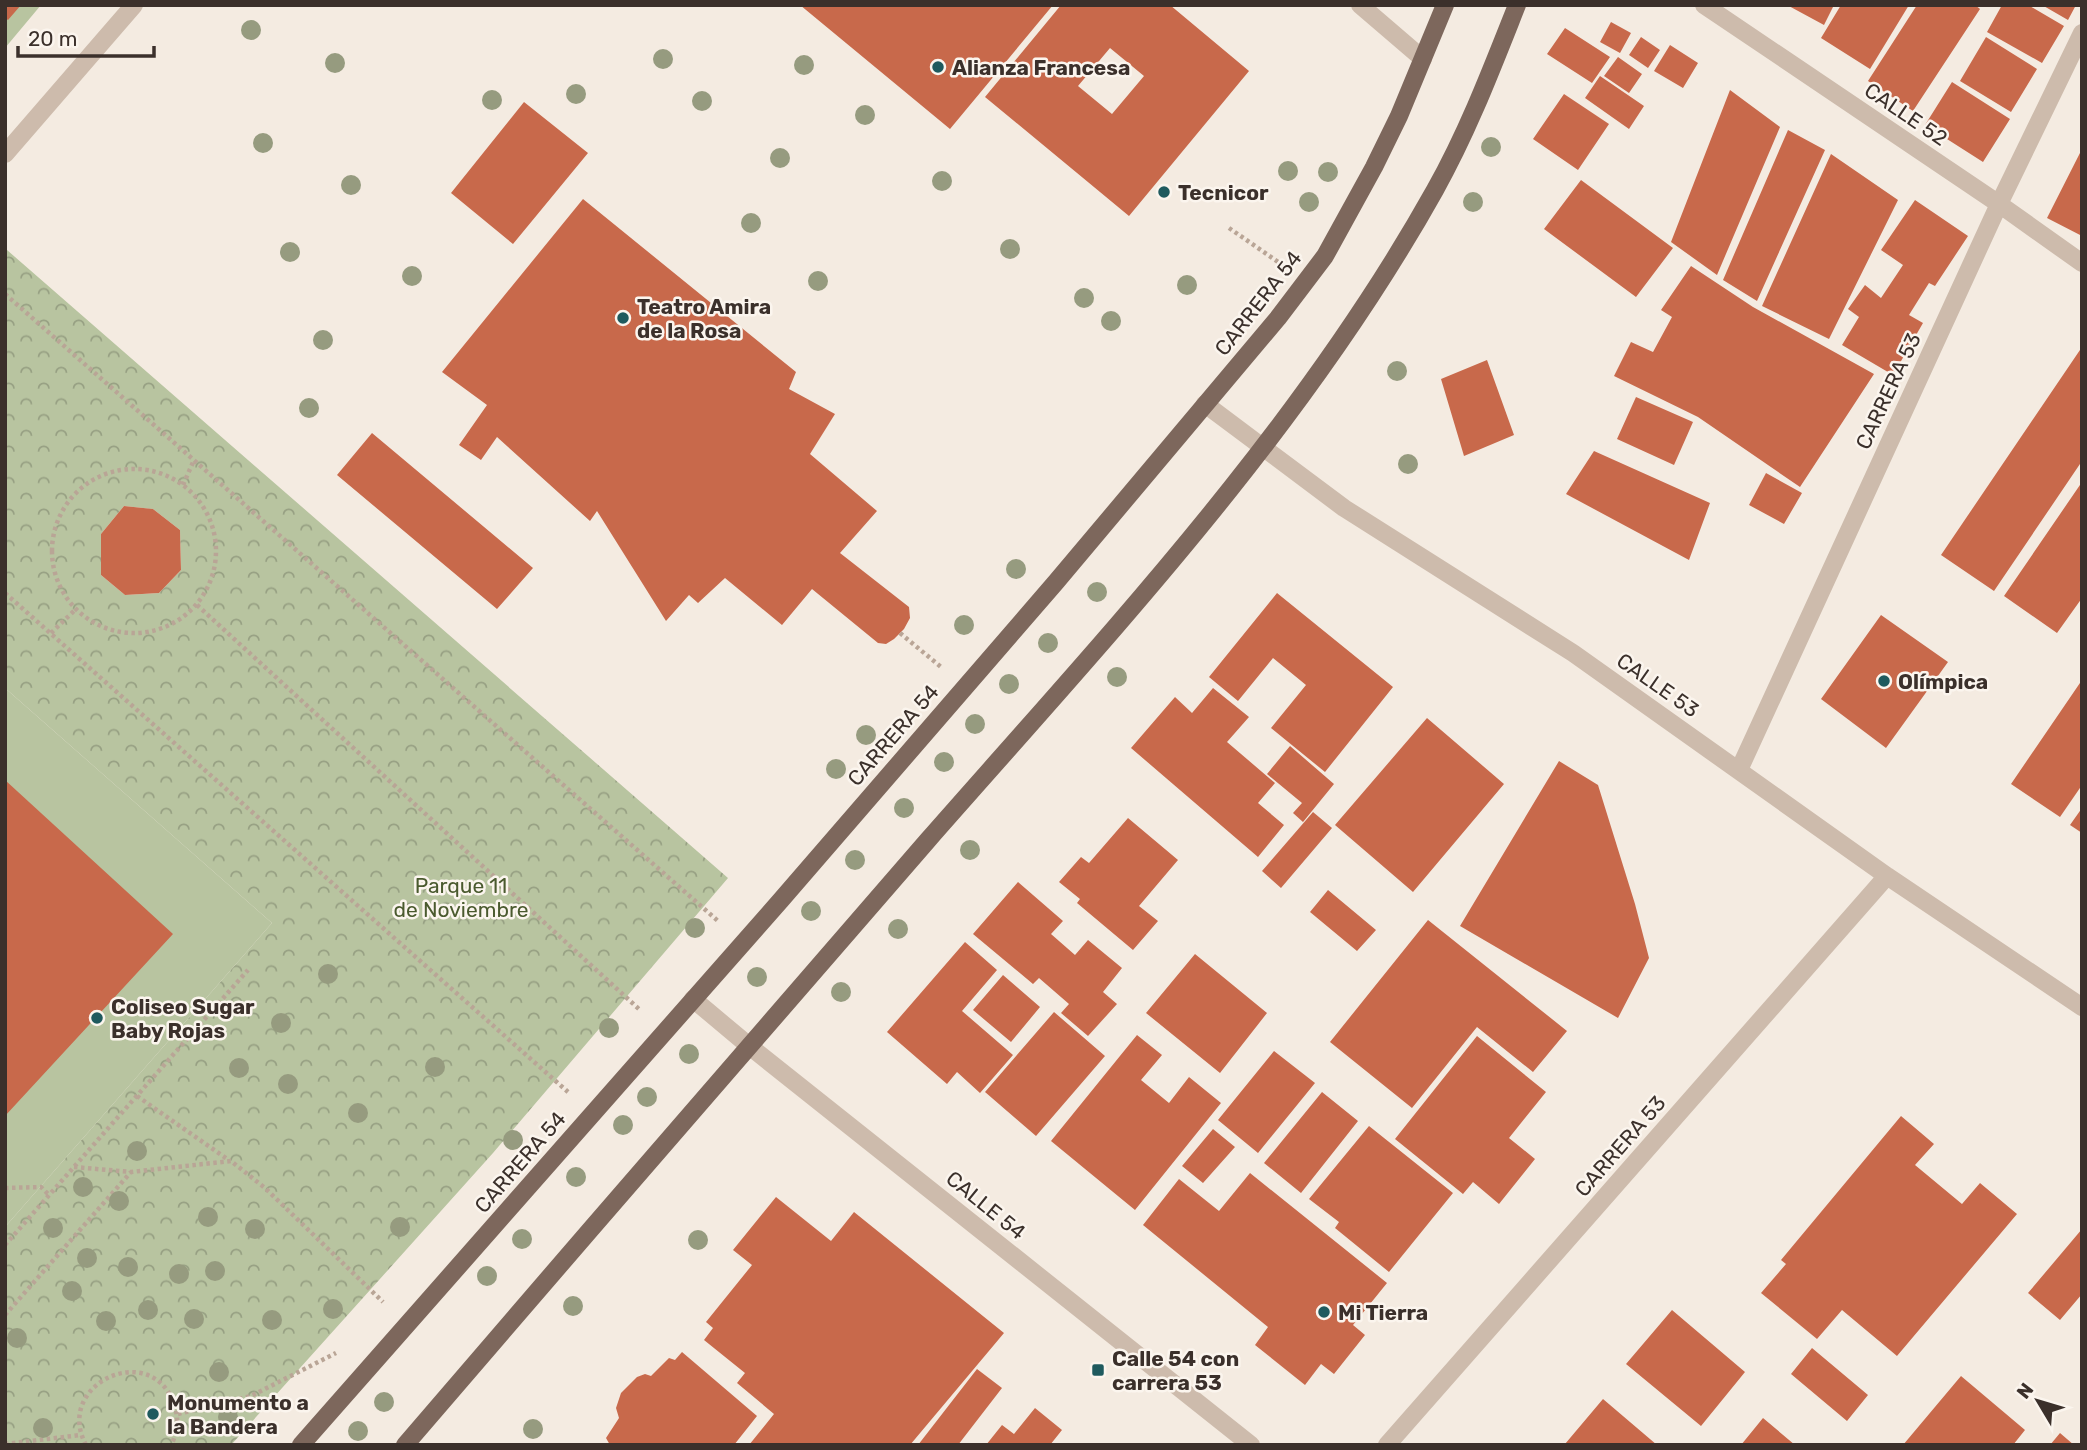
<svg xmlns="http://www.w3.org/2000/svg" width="2087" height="1450" font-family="Rubik,sans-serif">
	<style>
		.park { fill: url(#park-crowns); fill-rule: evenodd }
		.pitch { fill: #b8c4a0 }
		.building { fill: #c8694b; fill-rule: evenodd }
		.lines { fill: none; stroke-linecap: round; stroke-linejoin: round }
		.path { stroke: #b9a596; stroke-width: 4.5; stroke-dasharray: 3.5 3.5; stroke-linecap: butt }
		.minor { stroke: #cdbbac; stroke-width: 18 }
		.major { stroke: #7d675c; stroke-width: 18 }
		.tree { fill: #969b7f }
		.poi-dot { fill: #1f5a5e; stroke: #fbf5ee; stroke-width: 2.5 }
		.labels { text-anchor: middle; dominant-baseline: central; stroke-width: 5; stroke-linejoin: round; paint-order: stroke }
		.poi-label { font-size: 21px; font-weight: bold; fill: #3b302b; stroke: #fbf5ee; text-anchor: start }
		.street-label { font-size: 21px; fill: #3b302b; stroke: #fbf5ee }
		.park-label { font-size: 21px; fill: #4a5a2e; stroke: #fbf5ee }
	</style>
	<defs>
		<pattern id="park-crowns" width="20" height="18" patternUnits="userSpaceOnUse" patternTransform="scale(1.75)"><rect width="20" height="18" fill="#b8c4a0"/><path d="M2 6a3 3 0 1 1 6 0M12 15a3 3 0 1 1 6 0" fill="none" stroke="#97a083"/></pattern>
	</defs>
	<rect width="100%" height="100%" fill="#f4ebe1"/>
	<path class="park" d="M7 250 728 878 493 1153 231 1445H5V1227L272 923 5 688V252ZM124 506 153 509 180 530 181 570 159 593 125 595 101 575V534Z"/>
	<path class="pitch" d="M5 5H41L5 48Z
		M5 688 272 923 5 1227Z"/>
	<path class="building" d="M5 5H21L8 20 5 18Z
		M800 5H1053L950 129Z
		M1061 5H1170L1249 71 1129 216 985 97ZM1110 48 1144 76 1112 114 1078 86Z
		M1787 5H1834L1824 25Z
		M1841 5H1909L1870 69 1821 38Z
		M1917 5H1975L1980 9 1913 111 1868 81Z
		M2002 5H2028L2064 26 2042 63 1987 32Z
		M2042 5H2076L2068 20Z
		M1611 22 1631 33 1620 53 1600 42Z
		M1565 28 1610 57 1592 83 1547 54Z
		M1641 37 1660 50 1648 68 1629 55Z
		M1986 37 2037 69 2011 112 1960 81Z
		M1670 45 1698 63 1683 88 1654 71Z
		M1618 57 1642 74 1629 93 1604 76Z
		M1600 76 1644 106 1629 129 1585 98Z
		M1952 82 2010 119 1983 162 1925 125Z
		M1730 90 1780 127 1717 275 1671 242Z
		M1564 94 1609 124 1578 170 1533 139Z
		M524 102 588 153 513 244 451 193Z
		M1788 130 1825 150 1757 301 1723 280Z
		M2082 149V236L2047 218Z
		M1831 154 1898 200 1829 339 1762 306Z
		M1581 180 1673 248 1636 297 1544 229Z
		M583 199 796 372 789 389 835 414 810 454 877 511 840 553 909 607 910 618 904 629 894 639 886 644 878 643 812 589 782 625 725 578 698 603 689 595 666 621 597 511 590 521 497 437 481 460 459 445 487 405 442 372Z
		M1915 200 1968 236 1935 286 1929 283 1909 315 1923 323 1893 375 1842 345 1859 317 1848 309 1865 285 1881 298 1903 265 1881 250Z
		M1691 266 1753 307 1874 374 1800 487 1698 417 1614 376 1631 342 1653 352 1672 317 1661 310Z
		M2082 347V461L1994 591 1941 555Z
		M1487 360 1514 435 1464 456 1441 379Z
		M1636 397 1693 422 1674 465 1617 439Z
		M372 433 533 568 497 609 337 475Z
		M1594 451 1710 503 1689 560 1566 494Z
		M1766 473 1802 493 1784 524 1749 505Z
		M2082 482V598L2057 633 2004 596Z
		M124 506 153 509 180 530 181 570 159 593 125 595 101 575V534Z
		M1277 593 1393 687 1325 772 1271 728 1306 685 1273 658 1238 701 1209 677Z
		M1881 615 1948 662 1886 748 1821 699Z
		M2082 680V785L2060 817 2011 784Z
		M1213 688 1249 717 1227 742 1275 783 1258 803 1284 825 1258 857 1131 748 1175 697 1192 713Z
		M1427 718 1504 784 1413 892 1335 825Z
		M1290 746 1334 784 1303 822 1293 813 1302 803 1267 774Z
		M1559 761 1598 785 1635 904 1649 958 1618 1018 1460 926Z
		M5 780 173 934 5 1116Z
		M2082 808V833L2070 825Z
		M1313 812 1332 828 1281 888 1262 871Z
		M1128 818 1178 860 1139 906 1158 921 1133 950 1077 903 1080 899 1059 882 1081 857 1089 863Z
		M1018 882 1063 921 1051 934 1075 955 1088 940 1122 968 1103 992 1117 1004 1088 1036 1061 1013 1069 1004 1039 978 1033 984 973 934Z
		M1328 890 1376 930 1357 951 1310 912Z
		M1428 920 1567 1031 1533 1072 1477 1027 1412 1108 1330 1042Z
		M965 942 997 970 962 1011 1013 1055 980 1093 957 1072 947 1084 887 1032Z
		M1195 954 1267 1013 1220 1073 1146 1013Z
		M1003 975 1040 1007 1011 1042 973 1010Z
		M1054 1012 1105 1056 1036 1136 985 1092Z
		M1137 1035 1162 1055 1141 1080 1169 1103 1189 1077 1221 1103 1135 1210 1051 1141Z
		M1477 1036 1546 1092 1509 1138 1535 1159 1499 1204 1473 1182 1463 1194 1395 1139Z
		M1274 1051 1315 1083 1258 1153 1218 1120Z
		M1322 1092 1358 1121 1301 1193 1264 1163Z
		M1901 1116 1934 1144 1915 1165 1962 1204 1980 1183 2017 1214 1897 1356 1842 1310 1817 1339 1761 1293 1786 1264 1781 1260Z
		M1369 1126 1453 1193 1389 1272 1335 1228 1339 1222 1309 1199Z
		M1213 1129 1235 1147 1203 1183 1182 1166Z
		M1250 1173 1387 1283 1353 1325 1365 1335 1334 1374 1321 1364 1305 1385 1255 1345 1268 1327 1143 1225 1179 1179 1219 1211Z
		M776 1197 831 1241 854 1212 1004 1333 910 1445H749L774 1414 737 1383 745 1373 704 1340 713 1328 706 1322 752 1265 733 1250Z
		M2082 1229V1294L2060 1320 2028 1293Z
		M1672 1310 1745 1372 1701 1426 1626 1364Z
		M1812 1348 1868 1395 1847 1421 1791 1374Z
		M682 1352 757 1416 734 1445H610L606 1438 619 1418 616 1408 621 1393 637 1377 645 1374 651 1376 669 1358 675 1360Z
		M977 1369 1002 1388 958 1445H918Z
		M1961 1376 2025 1430 2013 1445H1903Z
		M1603 1399 1657 1445 1565 1444Z
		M1035 1408 1062 1430 1050 1445H986L1002 1425 1014 1434Z
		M1763 1418 1795 1445H1741Z
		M2060 1433 2074 1445H2050Z"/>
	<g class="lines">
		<path class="path" d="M1229 228 1281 264
			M5 294 718 921
			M52 551a82 82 0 1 1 164 0a82 82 0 1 1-164 0Z
			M183 485 194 460
			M5 593 568 1092
			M197 605 640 1010
			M51 633 75 610
			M900 633 941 667
			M137 1096 230 1161
			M74 1167 131 1172 231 1161 265 1188 383 1302
			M5 1188 41 1187 49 1195
			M5 1245 248 970
			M5 1315 131 1172
			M178 1414 251 1396 336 1353
			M5 1444 81 1435
			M86 1445C53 1384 151 1339 174 1404 179 1418 178 1432 171 1445"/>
		<path class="minor" d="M1360 5 1423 59
			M1704 5 1999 204 2082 263
			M5 154 134 5
			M1205 404 1344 508 1573 653 1887 876 2082 1007
			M1739 770 1999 204 2082 33
			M693 999 748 1045 1251 1445
			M1387 1445 1887 876"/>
		<path class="major" d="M301 1445 781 900 1056 582 1278 318 1325 256 1374 167 1399 116 1445 5
			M405 1445C579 1243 752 1041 928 840 1108 635 1301 430 1435 190 1468 131 1492 68 1517 5"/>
	</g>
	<g class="tree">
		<circle cx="251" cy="30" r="10"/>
		<circle cx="663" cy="59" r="10"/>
		<circle cx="335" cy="63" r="10"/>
		<circle cx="804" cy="65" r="10"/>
		<circle cx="576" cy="94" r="10"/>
		<circle cx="492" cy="100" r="10"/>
		<circle cx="702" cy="101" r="10"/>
		<circle cx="865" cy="115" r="10"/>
		<circle cx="263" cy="143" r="10"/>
		<circle cx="1491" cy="147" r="10"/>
		<circle cx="780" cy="158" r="10"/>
		<circle cx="1288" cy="171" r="10"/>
		<circle cx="1328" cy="172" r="10"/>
		<circle cx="942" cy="181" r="10"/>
		<circle cx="351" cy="185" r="10"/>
		<circle cx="1309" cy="202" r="10"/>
		<circle cx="1473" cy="202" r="10"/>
		<circle cx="751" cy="223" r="10"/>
		<circle cx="1010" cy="249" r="10"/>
		<circle cx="290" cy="252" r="10"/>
		<circle cx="412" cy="276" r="10"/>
		<circle cx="818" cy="281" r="10"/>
		<circle cx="1187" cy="285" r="10"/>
		<circle cx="1084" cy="298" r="10"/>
		<circle cx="1111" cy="321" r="10"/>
		<circle cx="323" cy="340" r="10"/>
		<circle cx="1397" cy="371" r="10"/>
		<circle cx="309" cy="408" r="10"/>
		<circle cx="1408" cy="464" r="10"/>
		<circle cx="1016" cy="569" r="10"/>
		<circle cx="1097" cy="592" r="10"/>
		<circle cx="964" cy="625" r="10"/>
		<circle cx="1048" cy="643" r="10"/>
		<circle cx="1117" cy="677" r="10"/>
		<circle cx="1009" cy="684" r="10"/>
		<circle cx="975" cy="724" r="10"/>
		<circle cx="866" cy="735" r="10"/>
		<circle cx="944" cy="762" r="10"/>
		<circle cx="836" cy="769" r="10"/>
		<circle cx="904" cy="808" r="10"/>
		<circle cx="970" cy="850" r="10"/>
		<circle cx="855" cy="860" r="10"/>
		<circle cx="811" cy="911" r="10"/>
		<circle cx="695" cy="928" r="10"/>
		<circle cx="898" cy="929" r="10"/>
		<circle cx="328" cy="974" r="10"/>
		<circle cx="757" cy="977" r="10"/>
		<circle cx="841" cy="992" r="10"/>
		<circle cx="281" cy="1023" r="10"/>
		<circle cx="609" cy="1028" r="10"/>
		<circle cx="689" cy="1054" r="10"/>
		<circle cx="435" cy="1067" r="10"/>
		<circle cx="239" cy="1068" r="10"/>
		<circle cx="288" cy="1084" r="10"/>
		<circle cx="647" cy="1097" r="10"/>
		<circle cx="358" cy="1113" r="10"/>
		<circle cx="623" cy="1125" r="10"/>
		<circle cx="513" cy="1140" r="10"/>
		<circle cx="137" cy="1151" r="10"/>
		<circle cx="576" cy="1177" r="10"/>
		<circle cx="83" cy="1187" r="10"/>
		<circle cx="119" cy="1201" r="10"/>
		<circle cx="208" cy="1217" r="10"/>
		<circle cx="400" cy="1227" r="10"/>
		<circle cx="53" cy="1228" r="10"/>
		<circle cx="255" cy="1229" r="10"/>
		<circle cx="522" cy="1239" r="10"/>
		<circle cx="698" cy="1240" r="10"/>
		<circle cx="87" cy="1258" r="10"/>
		<circle cx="128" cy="1267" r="10"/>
		<circle cx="215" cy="1271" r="10"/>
		<circle cx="179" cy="1274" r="10"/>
		<circle cx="487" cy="1276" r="10"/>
		<circle cx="72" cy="1291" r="10"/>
		<circle cx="573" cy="1306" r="10"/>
		<circle cx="333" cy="1309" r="10"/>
		<circle cx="148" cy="1310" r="10"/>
		<circle cx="194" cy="1319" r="10"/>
		<circle cx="272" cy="1320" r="10"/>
		<circle cx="106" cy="1321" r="10"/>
		<circle cx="17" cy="1338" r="10"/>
		<circle cx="219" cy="1372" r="10"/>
		<circle cx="384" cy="1402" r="10"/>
		<circle cx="228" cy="1417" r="10"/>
		<circle cx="43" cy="1428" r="10"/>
		<circle cx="533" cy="1429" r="10"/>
		<circle cx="358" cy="1431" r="10"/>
	</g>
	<g class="poi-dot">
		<circle cx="938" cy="67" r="7"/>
		<circle cx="1164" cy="192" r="7"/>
		<circle cx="623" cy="318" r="7"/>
		<circle cx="1884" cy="681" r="7"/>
		<circle cx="97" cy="1018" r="7"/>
		<circle cx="1324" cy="1312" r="7"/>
		<rect x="1091" y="1363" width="14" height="14" rx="3.5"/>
		<circle cx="153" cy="1414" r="7"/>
	</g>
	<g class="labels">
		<g class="poi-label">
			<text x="952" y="67">Alianza Francesa</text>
			<text x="1178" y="192">Tecnicor</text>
			<text x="637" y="306">Teatro Amira<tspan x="637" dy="24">de la Rosa</tspan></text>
			<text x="1898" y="681">Olímpica</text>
			<text x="111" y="1006">Coliseo Sugar<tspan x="111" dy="24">Baby Rojas</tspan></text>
			<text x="1338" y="1312">Mi Tierra</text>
			<text x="1112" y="1358">Calle 54 con<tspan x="1112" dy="24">carrera 53</tspan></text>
			<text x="167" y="1402">Monumento a<tspan x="167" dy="24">la Bandera</tspan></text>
		</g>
		<g class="street-label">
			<text transform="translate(1906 114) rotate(34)">CALLE 52</text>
			<text transform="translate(1258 303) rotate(-52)">CARRERA 54</text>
			<text transform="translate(1888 391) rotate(-65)">CARRERA 53</text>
			<text transform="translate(1658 685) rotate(35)">CALLE 53</text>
			<text transform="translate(893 735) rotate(-49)">CARRERA 54</text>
			<text transform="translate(1620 1146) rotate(-49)">CARRERA 53</text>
			<text transform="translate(520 1162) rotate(-49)">CARRERA 54</text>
			<text transform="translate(986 1205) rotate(39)">CALLE 54</text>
		</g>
		<g class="park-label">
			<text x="461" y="885">Parque 11<tspan x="461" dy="24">de Noviembre</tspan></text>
		</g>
	</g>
	<rect width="2087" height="1450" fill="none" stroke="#3b302b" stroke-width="14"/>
	<g transform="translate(2038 1401) rotate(308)" stroke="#fbf5ee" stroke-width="5" paint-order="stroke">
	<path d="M0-5L12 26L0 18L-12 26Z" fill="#3b302b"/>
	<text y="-10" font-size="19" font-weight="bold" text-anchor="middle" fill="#3b302b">N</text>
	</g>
	<path d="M18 46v10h136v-10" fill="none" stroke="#3b302b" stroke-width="3.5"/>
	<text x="28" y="46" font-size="21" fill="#3b302b" stroke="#fbf5ee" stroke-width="5" paint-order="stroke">20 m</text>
</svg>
